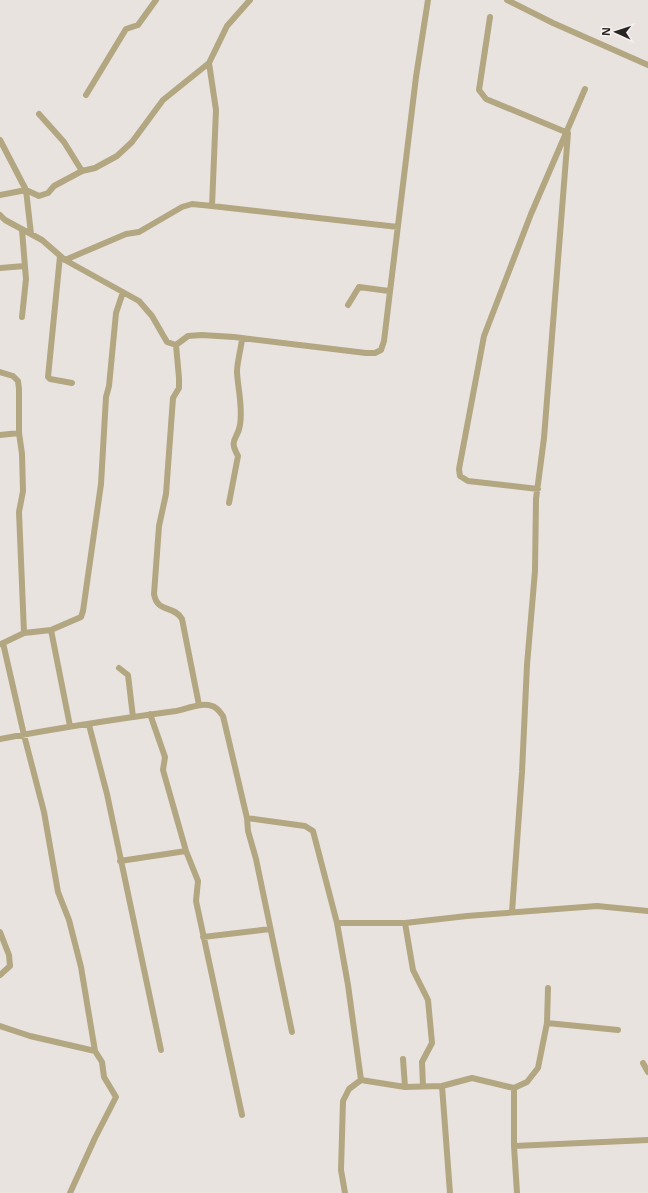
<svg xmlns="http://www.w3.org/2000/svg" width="648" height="1193" font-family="'Noto Sans',sans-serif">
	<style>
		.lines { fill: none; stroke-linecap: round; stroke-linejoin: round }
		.street { stroke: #b2a781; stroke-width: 6 }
	</style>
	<rect width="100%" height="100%" fill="#e9e3e0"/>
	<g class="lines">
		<path class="street" d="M507 0 553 23 648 65
			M490 17 479 90 486 99 568 133 544 438 536 499 535 571 527 665 522 772 512 912
			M209 63 216 110 212 206 398 227
			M86 95 126 29 138 25 156 0
			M39 114 64 142 82 171
			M0 140 26 190 31 234
			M0 195 26 190 39 196 48 193 54 186 82 171 95 168 117 156 132 142 163 100 209 63 227 26 250 0
			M0 215 5 220 42 240 65 260 139 301 152 316 167 342 176 345
			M60 256 48 377 50 379 72 383
			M65 260 126 234 139 232 182 207 192 204 212 206
			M0 268 25 266
			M348 305 359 287 389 291
			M22 317 26 279 22 230
			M0 372 13 376 18 381 19 389V433L22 454 23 491 19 512 24 633
			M0 435 19 433
			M538 489 468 481 460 476 459 469 484 336 531 214 585 89
			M229 503 238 456C228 438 238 440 240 425 243 407 238 390 237 372 237 362 241 349 242 339
			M51 630 81 617 83 611 101 484 106 397 109 386 116 313 123 292
			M3 643 24 735 44 812 58 892 69 920 81 967 95 1051 102 1062 104 1077 116 1097 95 1138 70 1193
			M1 644 24 633 51 630 70 726
			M119 668 128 675 133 717
			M199 705 182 619C174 605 157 613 154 594L159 526 166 494 173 398 179 388V378L176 345 188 336 202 335 234 337 366 353H375L381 350 384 341 416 77 428 0
			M150 714 165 757 163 770 186 851 198 881 196 901 242 1115
			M89 725 107 794 161 1050
			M0 739C58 728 117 719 176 711 187 709 201 702 212 706 217 707 220 712 223 716L247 818 248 831 256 859 292 1032
			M247 818 305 826 313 831 337 923 348 985 361 1080
			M120 861 186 851
			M337 923H405L467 916 597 906 648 911
			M405 923 413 970 428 1000 432 1043 422 1062 423 1086
			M0 932 9 955 10 966 0 975
			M203 937 270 929
			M547 1023 548 988
			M0 1026 30 1036 95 1051
			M403 1059 405 1087 442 1086
			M643 1063 648 1072
			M514 1088 527 1082 538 1068 547 1023 618 1030
			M514 1146 517 1193
			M345 1193 341 1170 343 1101 349 1089 361 1080 405 1087
			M450 1193 442 1086 472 1078 514 1088V1146L648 1140"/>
	</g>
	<g transform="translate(616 32) rotate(273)" stroke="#f6f0ee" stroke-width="3" paint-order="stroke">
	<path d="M0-3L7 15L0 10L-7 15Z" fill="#282625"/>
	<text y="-6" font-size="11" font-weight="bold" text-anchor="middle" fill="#282625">N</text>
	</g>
</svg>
